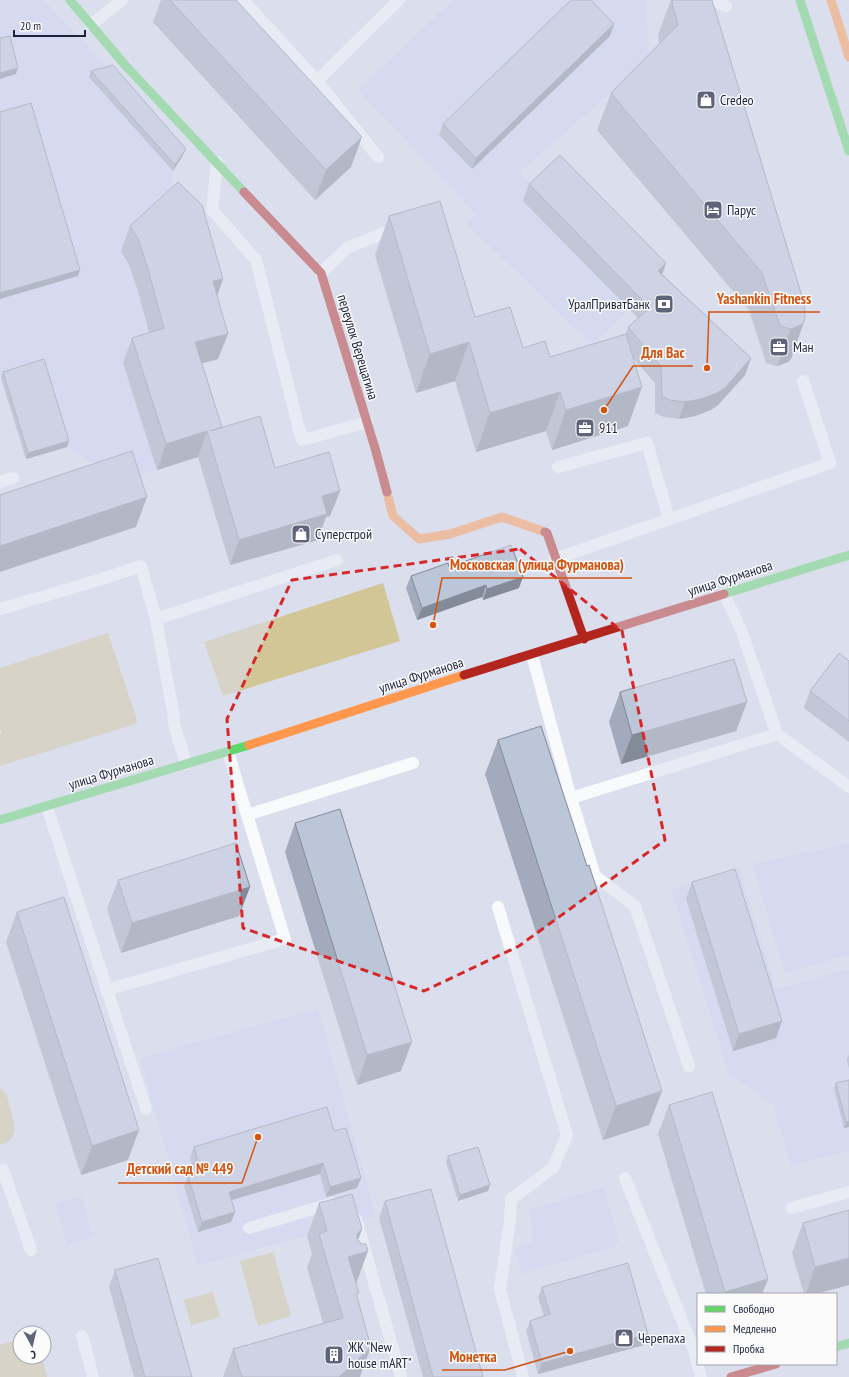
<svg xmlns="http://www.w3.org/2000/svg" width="849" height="1377" font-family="'PT Sans Narrow',sans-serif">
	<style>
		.built { fill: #ced6f6 }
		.green { fill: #d2c697 }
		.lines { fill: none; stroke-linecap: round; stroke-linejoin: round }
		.lane { stroke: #f9fafc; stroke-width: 12 }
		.fast { stroke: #63d668; stroke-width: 9 }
		.slow { stroke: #ff974d; stroke-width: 9 }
		.jam { stroke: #b3261e; stroke-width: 9 }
		.wall { fill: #a2aabb }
		.shaded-wall { fill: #848b98 }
		.building { fill: #bcc6d9; stroke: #848b98 }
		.marked { fill: none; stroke: #d62828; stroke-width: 3; stroke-dasharray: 8 5; stroke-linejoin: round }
		.labels { text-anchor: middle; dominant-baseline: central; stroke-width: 3; stroke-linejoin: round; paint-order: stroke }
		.poi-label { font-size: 14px; fill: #1e233d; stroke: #fbfbfb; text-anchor: start }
		.street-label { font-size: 14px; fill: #1e233d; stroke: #fbfbfb }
		.leader { fill: none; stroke: #d45411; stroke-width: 1.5 }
		.callout-dot { fill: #d45411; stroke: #fbfbfb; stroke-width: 1.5 }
		.callout-label { font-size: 15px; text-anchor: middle; font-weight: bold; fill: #d45411; stroke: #fbfbfb; stroke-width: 3; stroke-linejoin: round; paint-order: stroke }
	</style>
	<rect width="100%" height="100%" fill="#dadeed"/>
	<path class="built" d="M0 0H44L111 71 183 155 173 171 169 208 129 265 138 291 155 353 123 363 157 470 121 481 67 447 42 365 1 378 0 377Z
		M453 0H646L649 59 520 172 536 188 660 280 592 345 466 223 476 214 358 90Z
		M849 843V955L785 973 752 864Z
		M739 868 776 989 849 969V1151L791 1166 773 1105 729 1074 671 889Z
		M318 1008 376 1216 198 1266 140 1058Z
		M604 1187 620 1245 522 1274 514 1248 533 1242 530 1209Z
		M81 1196 93 1237 67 1245 56 1203Z"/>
	<path class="green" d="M383 583 400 641 223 696 204 642Z
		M108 633 138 723 0 766V734H2L0 729V668Z
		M0 1088C8 1094 9 1102 11 1111 15 1125 19 1140 0 1145Z
		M273 1252 291 1316 258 1326 240 1261Z
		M213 1292 220 1317 191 1325 184 1300Z
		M20 1339V1357H42L47 1377H0V1345Z"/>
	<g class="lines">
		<path class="lane" d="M243 0 317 81 378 157
			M711 0 726 6
			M91 25 122 0
			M317 81 399 0
			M217 162 212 210 256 260 302 440 367 422
			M321 273 347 248 396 228
			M558 467 647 443 669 519
			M0 482 13 478
			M555 559 830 463 803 381
			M724 594 740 627 777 734 849 787
			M0 609 99 580 141 566 156 619
			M532 655 571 798 595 876 635 906 689 1066
			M228 752 247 815 413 763
			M186 764 174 723 173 712 156 619 337 560
			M571 798 777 734
			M47 807 146 1109
			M498 907 567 1135 553 1168 511 1199 510 1220 500 1289 523 1377
			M106 990 285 939 247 815
			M0 1171 3 1170 31 1250
			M625 1178 693 1348 701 1377
			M792 1208 849 1192
			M356 1219 401 1377
			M249 1228 333 1203
			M82 1336 93 1377"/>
		<path class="fast" d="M70 0 125 65 244 192
			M800 0 849 151
			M724 594 849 555
			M0 820 249 745
			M836 1347 849 1343"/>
		<path class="slow" d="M831 0 849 57
			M387 492 393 516 419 539 450 534 502 517 545 532
			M249 745 464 675"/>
		<path class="jam" d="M244 192 321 273 375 448 387 492
			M545 532 547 533 584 639
			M464 675 724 594
			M731 1377 776 1364"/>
	</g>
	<path class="wall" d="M161 0H236L351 167 315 200 153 22Z
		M671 0H712L804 303 791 359 788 362 777 366 766 363 749 310 597 130 611 93 659 44 658 35Z
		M610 36 472 169 439 135 443 124Z
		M91 71 183 155 173 171 89 77Z
		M529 184 666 263 662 274 751 358 745 375 718 405 711 410 695 416 679 419 664 417 655 413V383L633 358 628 426 552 450 546 431 476 452 455 381 416 393 375 255 389 216 475 317 523 348 550 357 625 335 628 327 638 318 523 201Z
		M130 226 223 279 217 296 218 359 202 363 222 427 275 468 340 491 330 516 326 517 318 540 230 565 198 457 157 470 123 363 132 338 149 332 138 291 129 265 121 251Z
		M3 372 69 441 67 447 26 459 1 378Z
		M449 567 519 588 483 600 482 597 417 620 406 588 411 576Z
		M849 661V742L804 708 810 691Z
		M620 692 747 702 736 731 621 764 609 722Z
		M498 740 587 866 662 1091 649 1125 603 1140 485 774Z
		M295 823 401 1071 357 1085 285 852Z
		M118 880 239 916 121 953 107 909Z
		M692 882 776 1038 733 1051 686 899Z
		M17 912 128 1160 81 1175 6 942Z
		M849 1054V1069L847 1060Z
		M836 1083 849 1127 844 1128 834 1089Z
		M669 1105 768 1279 762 1294H706L658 1134Z
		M334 1131 361 1178 357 1188 326 1197 320 1174 231 1200V1222L198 1232 184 1186 188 1176 195 1174 190 1158 194 1147Z
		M448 1156 490 1185 488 1191 458 1201 446 1162Z
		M385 1201 483 1377H423L379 1218Z
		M319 1203 362 1229 358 1240 356 1284 360 1377H223L233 1349 323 1323 307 1267 312 1254 307 1236Z
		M803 1223 849 1285 815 1294H804L792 1253Z
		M115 1270 192 1377H134L109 1287Z
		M542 1287 648 1334 644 1345 538 1374 526 1331 530 1321 544 1316 538 1297Z"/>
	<path class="shaded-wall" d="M614 24 610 36 472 169 476 158Z
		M18 68 16 74 0 79V73Z
		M362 137 351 167 315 200 326 170Z
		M186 149 183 155 173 171 175 165Z
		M666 263 660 280 658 271Z
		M80 270 78 276 0 299V293Z
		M223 279 214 304 213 281Z
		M804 322 791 359 788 362 777 366 791 329Z
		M228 334 218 359 186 368 195 342Z
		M469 342 455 381 416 393 430 354Z
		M751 358 745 375 718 405 711 410 695 416 679 419 685 402Z
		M642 387 628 426 552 450 566 410Z
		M560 392 546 431 476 452 490 413Z
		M207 431 198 457 157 470 166 444Z
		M69 441 67 447 26 459 28 453Z
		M340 491 330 516 326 517 318 540 230 565 239 540 322 496Z
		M147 497 136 527 0 572V546Z
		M523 577 519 588 483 600 487 589Z
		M486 585 482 597 417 620 422 608Z
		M747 702 736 731 621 764 632 735Z
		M250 887 239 916 121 953 132 923Z
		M782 1021 776 1038 733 1051 739 1034Z
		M412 1042 401 1071 357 1085 367 1055Z
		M662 1091 649 1125 603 1140 616 1106Z
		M846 1122H849V1127L844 1128Z
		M139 1130 128 1160 81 1175 92 1146Z
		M323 1163 320 1174 225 1202 229 1192Z
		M361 1178 357 1188 326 1197 330 1187Z
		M490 1185 488 1191 458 1201 460 1195Z
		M235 1212 231 1222 198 1232 202 1222Z
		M362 1229 352 1256 368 1251 356 1284 336 1290 357 1234Z
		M849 1258V1285L815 1294H806L815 1267Z
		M768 1279 762 1294H724L725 1292Z
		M648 1334 644 1345 538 1374 542 1363Z
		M371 1347 360 1377H339Z"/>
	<path class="building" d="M170 0H236L362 137 326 170Z
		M571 0H591L614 24 476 158 443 124Z
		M672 0H712L804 303 805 317 804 322 801 325 791 329 780 326 762 273 611 93 678 25 673 7Z
		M10 36 18 68 0 73V38Z
		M113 65 186 149 175 165 91 71Z
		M31 103 80 270 0 293V112Z
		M560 155 666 263 658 271 751 358 725 388 717 393 701 399 685 402 670 400 662 397 661 366 628 327 650 308 529 184Z
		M178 182 202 205 223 279 213 281 228 334 195 342 222 427 210 431 260 416 275 468 329 452 340 491 322 496 327 514 239 540 207 431 166 444 132 338 164 328 147 266 138 239 130 226Z
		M440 201 475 317 510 307 523 348 545 341 550 357 626 334 642 387 566 410 560 392 490 413 469 342 430 354 389 216Z
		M44 359 69 441 28 453 3 372Z
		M132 451 147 497 0 546V495Z
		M511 545 523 577 487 589 486 585 422 608 411 576 448 563 449 567Z
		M839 653 849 661V721L810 691Z
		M734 659 747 702 632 735 620 692Z
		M541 726 587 866 589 865 662 1091 616 1106 498 740Z
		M340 809 412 1042 367 1055 295 823Z
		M236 843 250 887 132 923 118 880Z
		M735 869 782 1021 739 1034 692 882Z
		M64 897 139 1130 92 1146 17 912Z
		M849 1080V1122H846L836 1083Z
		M712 1092 768 1279 725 1292 669 1105Z
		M327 1107 334 1131 346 1128 361 1178 330 1187 323 1163 229 1192 235 1212 202 1222 188 1176 201 1172 194 1147Z
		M478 1147 490 1185 460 1195 448 1156Z
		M431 1189 483 1377H433L385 1201Z
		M352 1194 362 1229 357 1234V1239L362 1244H366L368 1251 348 1257 359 1293H356L371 1347 339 1377H242L233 1349 343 1318 319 1234 327 1231 319 1203Z
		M849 1210V1258L815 1267 803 1223Z
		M158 1258 192 1377H145L115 1270Z
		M628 1263 648 1334 542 1363 530 1321 550 1314 542 1287Z"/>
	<path d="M0 0H849V1377H0ZM520 549 622 631 665 840 519 946 424 991 243 928 227 719 292 580Z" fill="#dadeed" fill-opacity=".55" fill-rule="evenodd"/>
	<path class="marked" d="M520 549 622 631 665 840 519 946 424 991 243 928 227 719 292 580Z"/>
	<defs>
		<symbol id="shop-square" viewBox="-11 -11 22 22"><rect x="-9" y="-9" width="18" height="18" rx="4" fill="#60647b" stroke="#fbfbfb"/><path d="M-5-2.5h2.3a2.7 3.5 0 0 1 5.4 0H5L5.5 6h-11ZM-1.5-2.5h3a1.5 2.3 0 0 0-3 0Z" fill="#fff"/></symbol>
		<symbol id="hotel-square" viewBox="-11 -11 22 22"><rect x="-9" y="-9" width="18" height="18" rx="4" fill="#60647b" stroke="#fbfbfb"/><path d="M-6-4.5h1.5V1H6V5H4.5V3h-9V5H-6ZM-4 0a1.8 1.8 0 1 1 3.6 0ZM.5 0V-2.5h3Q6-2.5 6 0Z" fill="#fff"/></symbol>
		<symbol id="bank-square" viewBox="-11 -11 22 22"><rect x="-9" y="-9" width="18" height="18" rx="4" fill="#60647b" stroke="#fbfbfb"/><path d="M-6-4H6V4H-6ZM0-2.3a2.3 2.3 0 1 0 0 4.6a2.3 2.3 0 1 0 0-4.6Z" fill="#fff"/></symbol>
		<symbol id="office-square" viewBox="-11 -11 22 22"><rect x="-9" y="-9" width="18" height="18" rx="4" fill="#60647b" stroke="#fbfbfb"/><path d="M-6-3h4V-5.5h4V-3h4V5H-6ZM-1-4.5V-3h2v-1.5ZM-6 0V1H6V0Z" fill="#fff"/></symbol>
		<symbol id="building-square" viewBox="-11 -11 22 22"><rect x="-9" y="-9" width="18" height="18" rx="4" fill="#60647b" stroke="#fbfbfb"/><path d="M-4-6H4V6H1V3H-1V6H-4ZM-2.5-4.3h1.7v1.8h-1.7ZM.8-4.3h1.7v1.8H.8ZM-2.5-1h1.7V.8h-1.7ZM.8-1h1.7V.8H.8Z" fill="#fff"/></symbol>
	</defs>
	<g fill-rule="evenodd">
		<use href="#shop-square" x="695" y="89" width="22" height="22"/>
		<use href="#hotel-square" x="702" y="199" width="22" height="22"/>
		<use href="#bank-square" x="653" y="293" width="22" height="22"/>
		<use href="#office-square" x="768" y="336" width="22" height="22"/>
		<use href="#office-square" x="574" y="417" width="22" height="22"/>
		<use href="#shop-square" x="290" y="523" width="22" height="22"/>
		<use href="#shop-square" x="613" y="1327" width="22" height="22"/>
		<use href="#building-square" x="323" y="1344" width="22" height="22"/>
	</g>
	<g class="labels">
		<g class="poi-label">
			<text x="720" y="100">Credeo</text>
			<text x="727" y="210">Парус</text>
			<text x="650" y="304" text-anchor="end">УралПриватБанк</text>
			<text x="793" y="347">Ман</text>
			<text x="599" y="428">911</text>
			<text x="315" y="534">Суперстрой</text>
			<text x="638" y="1338">Черепаха</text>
			<text x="348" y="1347">ЖК "New<tspan x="348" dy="16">house mART"</tspan></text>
		</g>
		<g class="street-label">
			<text transform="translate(358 347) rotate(73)">переулок Верещагина</text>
			<text transform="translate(730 578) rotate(-18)">улица Фурманова</text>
			<text transform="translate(421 675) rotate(-18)">улица Фурманова</text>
			<text transform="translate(111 772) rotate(-17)">улица Фурманова</text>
		</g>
	</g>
	<path class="leader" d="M707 368L709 312H820M604 410L633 366H693M433 625L442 578H632M258 1137L242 1183H118M570 1351L505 1370H442"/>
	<g class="callout-dot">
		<circle cx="707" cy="368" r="4"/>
		<circle cx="604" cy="410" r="4"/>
		<circle cx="433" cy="625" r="4"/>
		<circle cx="258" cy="1137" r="4"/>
		<circle cx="570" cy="1351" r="4"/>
	</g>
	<g class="callout-label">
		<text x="764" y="304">Yashankin Fitness</text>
		<text x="663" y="358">Для Вас</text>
		<text x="537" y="570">Московская (улица Фурманова)</text>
		<text x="180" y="1174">Детский сад № 449</text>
		<text x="473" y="1362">Монетка</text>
	</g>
	<rect x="697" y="1293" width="140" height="72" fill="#fbfbfb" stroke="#a3a5af"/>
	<rect x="705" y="1306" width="20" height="6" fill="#63d668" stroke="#a3a5af"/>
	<text x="733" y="1313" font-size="12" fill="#1e233d">Свободно</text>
	<rect x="705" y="1326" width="20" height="6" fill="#ff974d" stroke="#a3a5af"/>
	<text x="733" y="1333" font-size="12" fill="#1e233d">Медленно</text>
	<rect x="705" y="1346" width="20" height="6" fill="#b3261e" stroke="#a3a5af"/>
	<text x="733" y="1353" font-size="12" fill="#1e233d">Пробка</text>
	<g transform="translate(32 1345) rotate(172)"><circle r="19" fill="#fbfbfb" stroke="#a3a5af"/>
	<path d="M0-3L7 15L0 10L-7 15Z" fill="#60647b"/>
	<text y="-6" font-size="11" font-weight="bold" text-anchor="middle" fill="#1e233d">С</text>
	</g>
	<path d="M14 30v6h71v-6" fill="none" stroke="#1e233d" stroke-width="2"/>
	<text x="20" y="30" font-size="12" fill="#1e233d" stroke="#fbfbfb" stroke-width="3" paint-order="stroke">20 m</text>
</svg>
